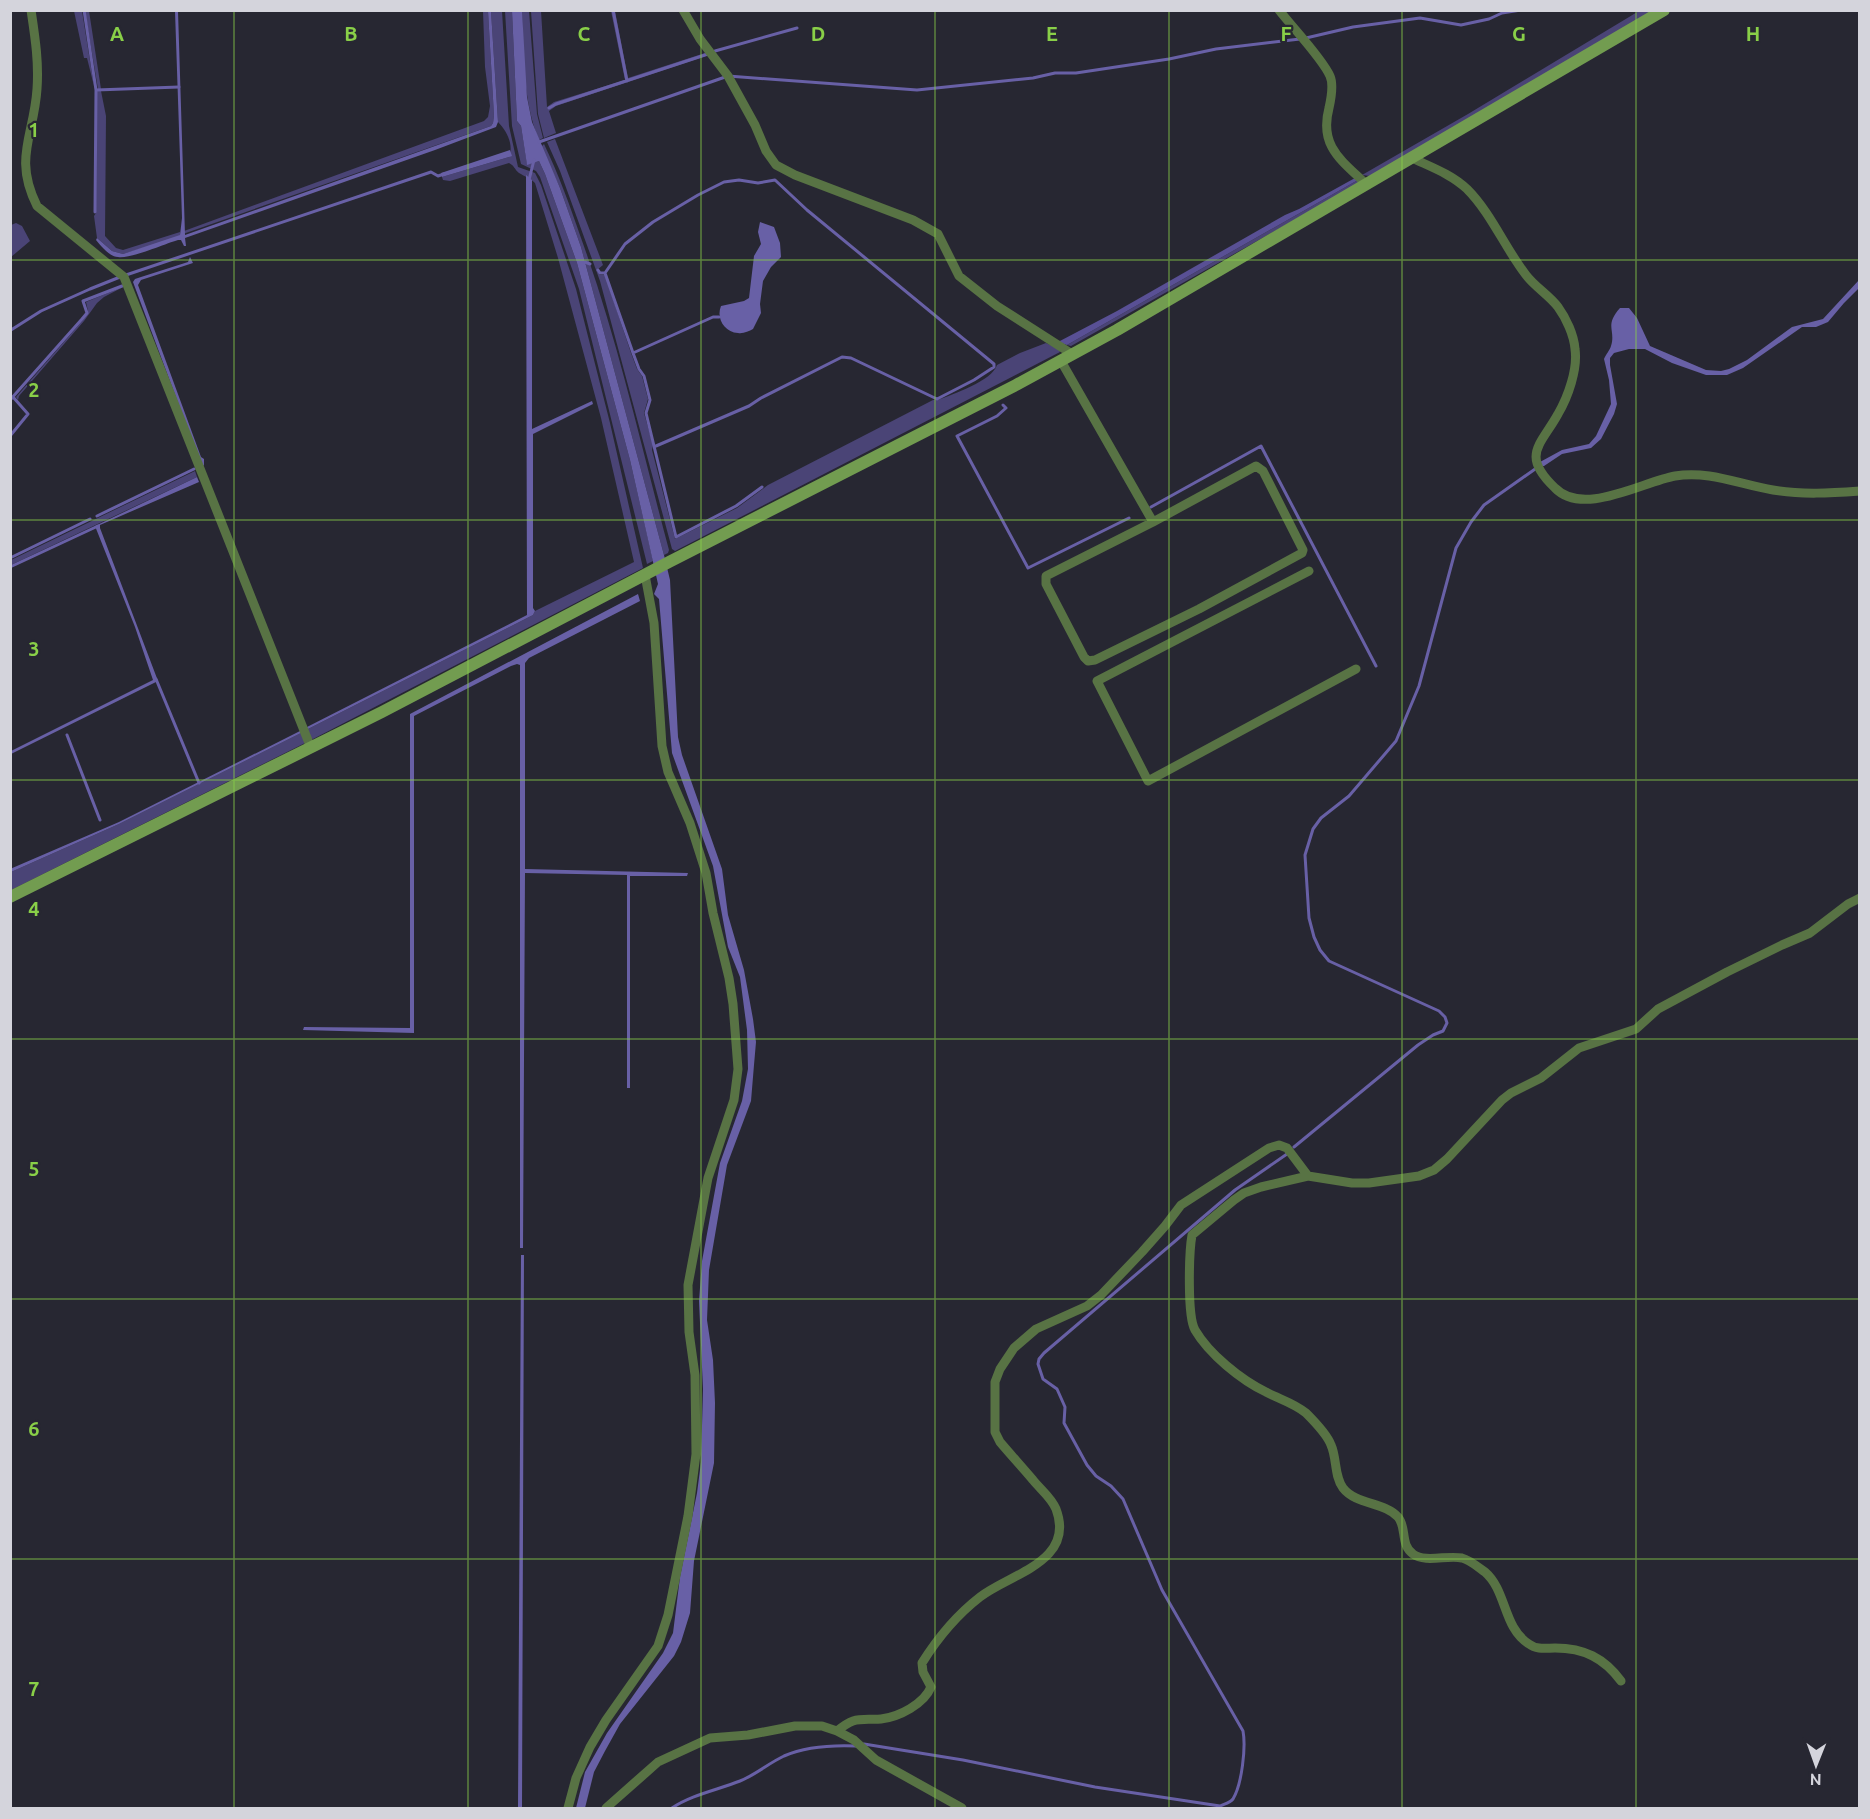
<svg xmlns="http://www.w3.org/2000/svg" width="1870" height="1819" font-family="Ubuntu,sans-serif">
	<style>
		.green { fill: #4a4476 }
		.forest { fill: #595095 }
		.water { fill: #6860a6 }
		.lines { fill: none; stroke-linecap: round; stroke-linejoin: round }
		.stream { stroke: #6860a6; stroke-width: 3 }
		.street { stroke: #587344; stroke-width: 9 }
		.secondary { stroke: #729c50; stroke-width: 12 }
		.grid { fill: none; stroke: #89cf48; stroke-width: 1.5; stroke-opacity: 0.55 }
		.grid-label { font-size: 20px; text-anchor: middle; font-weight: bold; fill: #89cf48; stroke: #272732; stroke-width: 4.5; stroke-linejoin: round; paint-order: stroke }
	</style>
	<rect width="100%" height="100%" fill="#272732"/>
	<path class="green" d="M74 11H82L94 86 87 58H84Z
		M85 11H89L101 89H98Z
		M483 11H488L494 116 493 123 491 126 183 234 184 231 484 121 488 117 490 106 485 67Z
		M491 11H502L509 126 518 167 535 173 541 185 576 289 610 423 643 568 313 739 309 738 306 730 533 615 535 611 634 562 601 418 558 258 535 183C530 178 524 176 519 173 514 169 515 166 509 163L450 181 443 180 442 177 509 157C514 145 507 131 498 122Z
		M505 11H512L517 121 521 126 527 164 539 161 545 174 577 263 630 460 653 561 647 564 579 289 540 177 536 171 521 164 512 126Z
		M522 11H529L537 114 543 138 539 140C523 102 523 51 522 11Z
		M531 11H541L547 107 554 102 625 80 611 11H615L628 78 708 52 709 55 556 106 549 111 556 133 544 138 538 114Z
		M1639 11H1653L1370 176 1362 175 1468 114Z
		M97 91H101L106 116 105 236 116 248 123 250 180 232V237L123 254 112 251 97 238 94 216 96 213Z
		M555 139 603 265 597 270 600 275H605L631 353 637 369 642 376 648 399 644 413 653 445 652 450 675 539 737 508 768 485 933 400H938C953 394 992 381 997 365L1020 353 1046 343 1059 349 1060 352 675 551 672 549 600 281 560 171 547 142Z
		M544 144C559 175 570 206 581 238 618 340 641 446 669 550L668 553 664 555 581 247 560 188 541 147Z
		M1358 180V184L1071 346 1067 345Z
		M16 223 22 226 30 241 11 257V225Z
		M125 286 104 297 97 303 84 321 19 396 18 400 16 397 83 320 88 311 86 302Z
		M195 471 197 477 11 565V560Z
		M301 733 305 743 11 890V872L119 824Z"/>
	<path class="forest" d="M1355 178 1358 180 1067 345 1058 342 1117 311 1285 215 1299 209Z"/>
	<path class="water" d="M175 11H178L185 235 491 126 493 123 494 116 488 11H491L498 122 496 127 435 150 185 238 186 246H184L181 240H178C164 244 131 259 118 257 110 257 101 246 96 240L97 238 112 251 123 254 180 235 182 218Z
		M512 11H522L527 97 532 122 560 188 581 247 664 555 670 580 678 737 682 755 722 869 728 915 744 970 753 1019 756 1042 754 1065 751 1101 727 1165 709 1270 707 1320 713 1360 715 1403 714 1463 694 1561 690 1613 681 1642 674 1656 620 1724 605 1751 594 1772 585 1808H576L585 1772 607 1733 663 1653 673 1633 680 1577 697 1493 701 1462 703 1389 699 1301 702 1261 720 1163 742 1101 748 1069 747 1030 740 977 728 947 713 866 672 753 659 599 654 594 658 584 630 460 577 263 545 174 539 161 527 165 521 126 517 121Z
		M510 150 512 156 509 157 442 177 441 173Z
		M526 175 532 180V429L592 401 593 404 533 434V608L535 611 533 615 306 730 305 728 527 615Z
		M760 222 774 227 780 243 781 257 771 267 763 281 760 304 761 313 753 329C749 331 743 334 738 333 724 332 716 318 721 306L744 301 749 298 754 256 761 244 758 232Z
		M190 257 193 263 141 280 138 285 201 457 204 459V465L202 467 133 282 135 279 141 277 188 262Z
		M1859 280V288L1844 303 1828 322 1816 327H1802L1743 368 1727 375H1706L1672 363 1645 349H1629L1614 353 1610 358V365L1617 404 1614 414 1601 439 1591 448 1562 454 1544 466H1541L1540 462 1562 450 1589 444 1596 436 1611 404 1609 380 1604 359C1606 354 1610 350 1611 346 1616 330 1604 326 1620 308H1629L1637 318 1650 346 1706 370 1721 371 1729 369 1747 360 1792 327 1823 319Z
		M197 477 199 482 100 525V528L158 681 11 754V751L153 680 135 627 95 526Z
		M638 594 640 601 529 658 525 663V869L688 873 687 876H630V1088H627V875L525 873 523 1248H520V665L517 664 511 666 414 716V1033L303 1030 304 1027 410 1028V714Z
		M300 731 301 733 119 824 11 872 10 869 119 822Z
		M521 1255H524L522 1808H518Z"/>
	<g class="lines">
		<path class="stream" d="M84 10 96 90
			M613 10 627 81
			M1306 38 1353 27 1420 18 1461 25 1489 19 1502 13 1521 10
			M715 51 797 28
			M549 108 556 104 708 54
			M539 142 728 76 917 90 1033 78 1055 73H1076L1169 59 1216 49 1300 39
			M529 180 534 160
			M95 212 96 90 179 87
			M585 262 590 264
			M598 270 600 273H605L625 244 653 222 698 195 724 182 739 180 758 183 775 180 807 210 994 364V367L974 380 937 399 851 358 842 357 761 398 749 406 656 446
			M605 273 633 353 639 369 644 376 650 400 646 413 676 537 736 506 762 487
			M126 275 431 172 438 176 444 174
			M11 330 41 311 90 289 120 277
			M633 353 713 317H719
			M10 400 82 319 87 313 83 301 122 286
			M1003 405 1006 408 997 416 957 436 1028 568 1129 518
			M10 436 28 414 13 397
			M1151 507 1261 446 1376 666
			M97 516 194 469
			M10 558 90 519
			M10 567 98 526
			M156 679 199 783
			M67 735 100 820
			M1294 1147 1418 1045 1433 1035 1443 1031 1447 1023 1445 1017 1439 1011 1329 961 1320 950 1314 937 1309 918 1305 855 1313 829 1321 818 1349 796 1396 741 1419 686 1456 548 1471 522 1484 505 1538 467
			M864 1744 963 1760 1095 1787 1220 1806C1224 1804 1230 1803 1233 1799 1242 1784 1246 1747 1243 1731L1162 1590 1123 1499 1111 1486 1096 1476 1087 1465 1064 1423 1065 1407 1057 1389 1043 1379 1038 1364 1039 1359 1044 1353 1235 1190 1287 1154
			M672 1808C691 1795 717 1790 740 1781 755 1775 769 1763 784 1756 807 1746 832 1745 856 1746"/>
		<path class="street" d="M31 10C35 37 39 62 37 89 34 136 13 158 37 206L124 277 311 748
			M683 10 700 39 728 76 755 125 766 151 776 165 795 175 913 220 938 234 959 276 997 306 1072 354
			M1279 10C1292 27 1322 58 1330 76 1334 85 1331 99 1329 108 1319 146 1341 160 1366 184
			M1412 158C1431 167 1451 174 1467 189 1491 213 1505 248 1526 275 1535 287 1549 295 1558 307 1566 318 1574 335 1575 349 1578 369 1568 397 1558 414 1541 445 1520 455 1555 488 1583 517 1642 482 1675 476 1709 470 1741 485 1773 490 1802 495 1831 493 1860 491
			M1061 361 1153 522 1256 466 1263 471 1303 550 1302 553 1199 609 1095 660 1088 661 1084 657 1046 584V576L1153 522
			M1309 571 1097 681 1148 781 1356 669
			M1621 1681C1604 1658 1584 1648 1555 1648 1546 1648 1537 1650 1529 1644 1503 1628 1507 1591 1485 1572 1478 1567 1470 1560 1462 1558 1447 1555 1425 1563 1413 1554 1400 1545 1407 1527 1398 1517 1385 1502 1356 1505 1343 1488 1334 1476 1337 1458 1331 1445 1327 1434 1314 1421 1306 1413 1294 1403 1279 1399 1266 1392 1241 1380 1209 1354 1195 1330 1187 1316 1189 1252 1192 1235L1234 1200 1244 1193 1261 1187 1308 1176 1352 1183H1369L1419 1176 1434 1170 1447 1159 1502 1100 1511 1093 1541 1078 1579 1048 1636 1029 1658 1009 1727 972 1782 945 1810 933 1848 904 1860 898
			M837 1731C842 1727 847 1723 853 1721 862 1718 872 1720 881 1719 899 1717 924 1704 931 1687L923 1672 922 1663C937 1639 958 1614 980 1597 1009 1574 1076 1562 1056 1509 1051 1497 1041 1490 1033 1480 1022 1467 1011 1455 1000 1442L995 1432V1382L1000 1369 1014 1348 1036 1329 1087 1306 1101 1295 1142 1252 1165 1226 1181 1205 1269 1148 1279 1145 1287 1148 1308 1176
			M568 1808 576 1778 590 1747 606 1720 658 1646 668 1615 688 1516 696 1454 695 1375 689 1332 688 1285 708 1178 734 1100 738 1069 733 1004 729 978 713 913 706 873 690 823 668 772 662 746 654 623 645 575
			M606 1808 658 1762 710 1738 748 1735 795 1726H822L837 1731 854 1740 876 1760 962 1808"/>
		<path class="secondary" d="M10 897 382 712 669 562 1016 385 1117 330 1664 10"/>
	</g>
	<path class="grid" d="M234 10V1808M468 10V1808M701 10V1808M935 10V1808M1169 10V1808M1402 10V1808M1636 10V1808M10 260H1860M10 520H1860M10 780H1860M10 1039H1860M10 1299H1860M10 1559H1860"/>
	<g class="grid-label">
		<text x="117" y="41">A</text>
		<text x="351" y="41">B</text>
		<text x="584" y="41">C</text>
		<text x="818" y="41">D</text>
		<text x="1052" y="41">E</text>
		<text x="1286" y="41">F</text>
		<text x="1519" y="41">G</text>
		<text x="1753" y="41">H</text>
		<text x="34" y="137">1</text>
		<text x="34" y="397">2</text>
		<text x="34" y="656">3</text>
		<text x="34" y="916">4</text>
		<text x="34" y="1176">5</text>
		<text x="34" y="1436">6</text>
		<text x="34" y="1696">7</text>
	</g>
	<rect width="1870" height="1819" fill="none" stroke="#d4d4dc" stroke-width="24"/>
	<g transform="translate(1816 1765) rotate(181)" stroke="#272732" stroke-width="4.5" paint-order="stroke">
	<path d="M0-4.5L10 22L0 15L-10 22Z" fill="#d4d4dc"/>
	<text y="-9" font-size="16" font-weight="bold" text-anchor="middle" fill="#d4d4dc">N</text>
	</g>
</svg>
